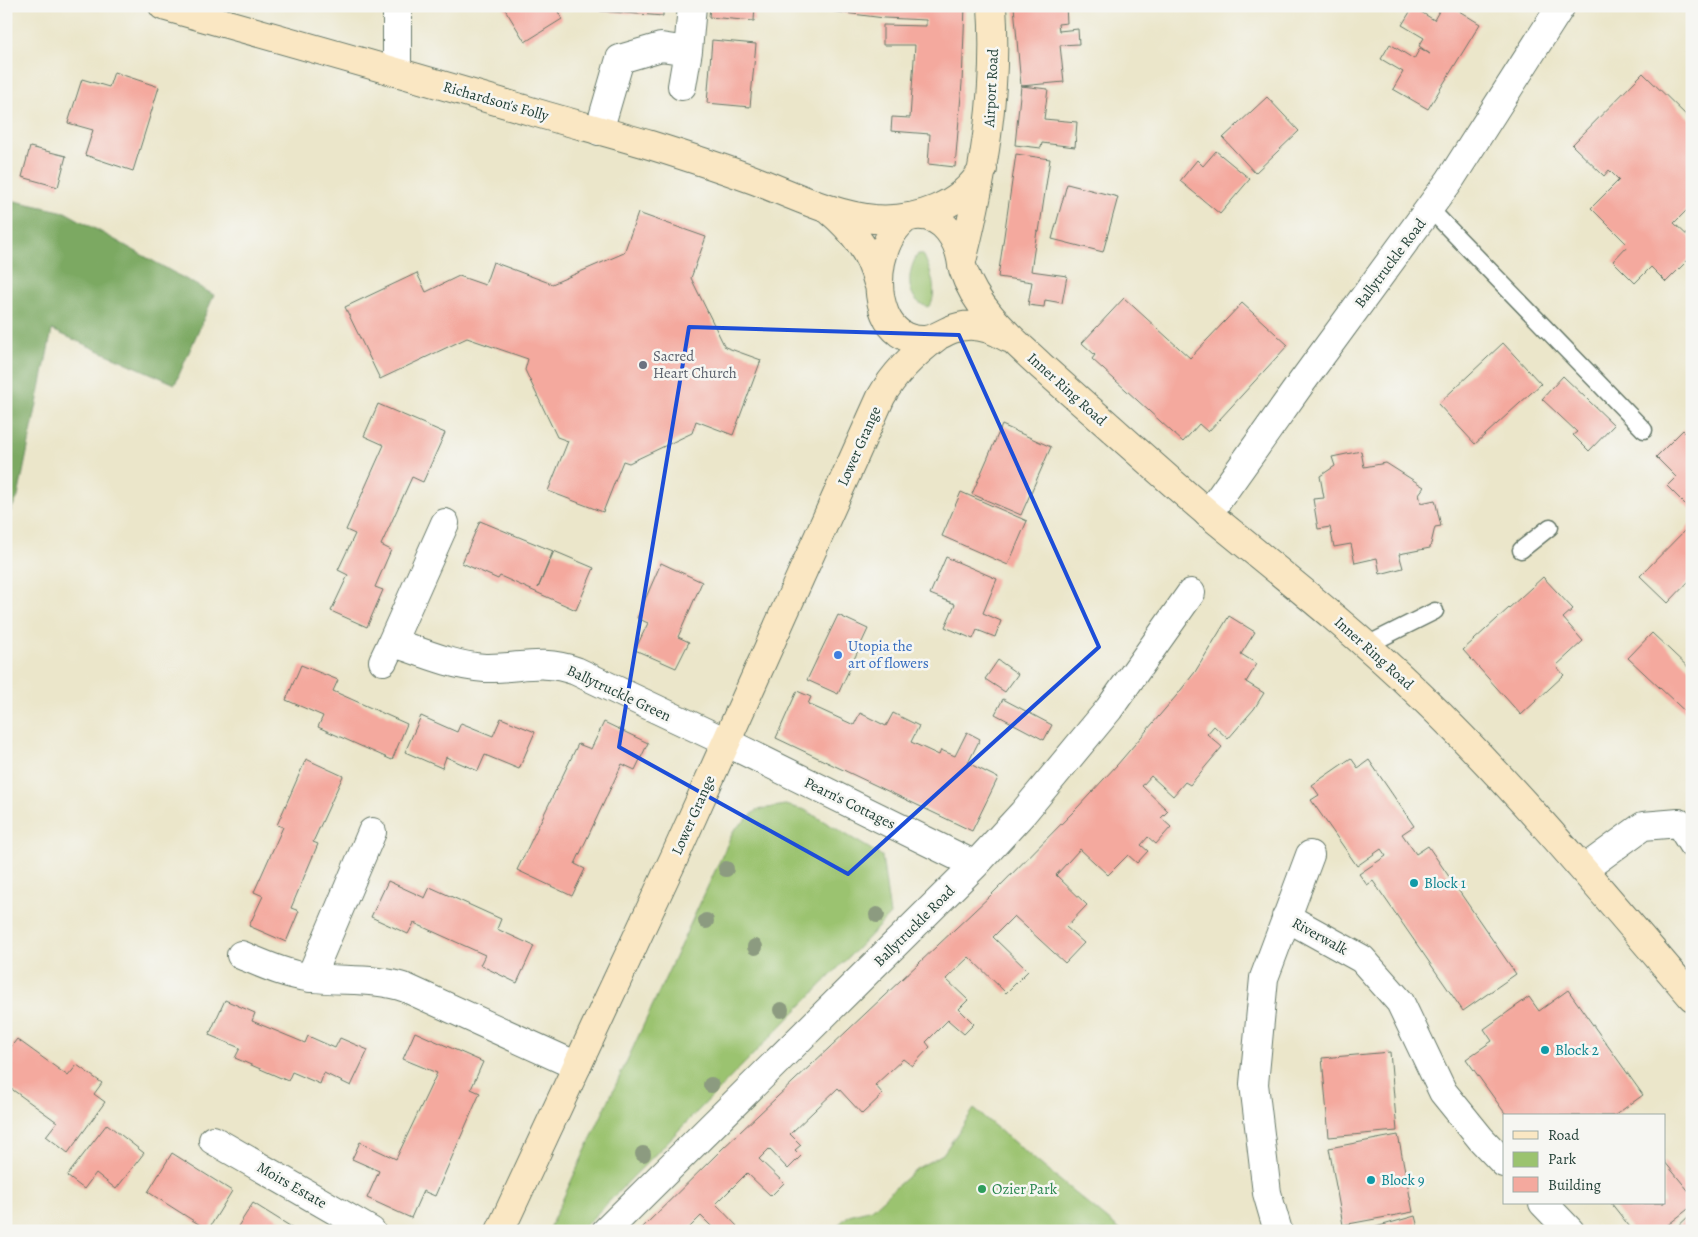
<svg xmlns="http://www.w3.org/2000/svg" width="1698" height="1237" font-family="Alegreya,serif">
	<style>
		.green { fill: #9bc36f; stroke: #5d8052 }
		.forest { fill: #7ca962; stroke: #4e734b }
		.building { fill: #f4a99e }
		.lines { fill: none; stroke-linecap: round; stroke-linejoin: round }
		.service-casing { stroke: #667868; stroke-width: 19 }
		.minor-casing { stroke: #667868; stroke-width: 30 }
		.tertiary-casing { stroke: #667868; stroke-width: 30 }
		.secondary-casing { stroke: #667868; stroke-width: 30 }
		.service { stroke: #fff; stroke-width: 16 }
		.minor { stroke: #fff; stroke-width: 28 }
		.tertiary { stroke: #fff; stroke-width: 28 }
		.secondary { stroke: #fae7c3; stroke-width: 28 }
		.tree { fill: #8c9b80 }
		.marked { fill: none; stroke: #1d4ed8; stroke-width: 4; stroke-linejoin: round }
		.worship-dot { fill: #6b7280; stroke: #f6f6f2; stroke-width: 2 }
		.shop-dot { fill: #3f7fe0; stroke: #f6f6f2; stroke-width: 2 }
		.culture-dot { fill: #0f9aa8; stroke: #f6f6f2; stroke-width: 2 }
		.leisure-dot { fill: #2e9e5b; stroke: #f6f6f2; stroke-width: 2 }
		.labels { text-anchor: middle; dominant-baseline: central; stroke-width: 5; stroke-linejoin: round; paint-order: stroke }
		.street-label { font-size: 15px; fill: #1f3d34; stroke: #f6f6f2 }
		.worship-label { font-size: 15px; fill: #5b616d; stroke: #f6f6f2; text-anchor: start }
		.shop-label { font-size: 15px; fill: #366cbe; stroke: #f6f6f2; text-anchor: start }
		.culture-label { font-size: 15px; fill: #0d838f; stroke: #f6f6f2; text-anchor: start }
		.leisure-label { font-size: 15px; fill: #27864d; stroke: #f6f6f2; text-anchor: start }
	</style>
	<rect width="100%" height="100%" fill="#f6f6f2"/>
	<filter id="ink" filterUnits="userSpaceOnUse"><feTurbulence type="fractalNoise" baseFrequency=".02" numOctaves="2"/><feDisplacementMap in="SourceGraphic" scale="10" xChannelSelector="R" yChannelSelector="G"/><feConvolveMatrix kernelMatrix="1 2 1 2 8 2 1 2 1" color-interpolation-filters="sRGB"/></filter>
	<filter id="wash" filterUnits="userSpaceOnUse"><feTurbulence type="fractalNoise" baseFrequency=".0096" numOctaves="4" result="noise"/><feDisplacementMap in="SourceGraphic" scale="20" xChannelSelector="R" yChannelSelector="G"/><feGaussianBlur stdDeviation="1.12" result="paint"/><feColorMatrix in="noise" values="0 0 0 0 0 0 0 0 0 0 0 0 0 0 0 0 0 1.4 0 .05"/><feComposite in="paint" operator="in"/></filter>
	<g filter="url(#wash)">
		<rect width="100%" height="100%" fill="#ebe6ca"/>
		<path class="green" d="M918 254H922L924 256C930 269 940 296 928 307 904 300 907 270 918 254Z
			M785 805 805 810 882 856 890 915 580 1231H548L734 830 757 810Z
			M974 1109 1121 1231H832L849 1215 872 1209 916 1169 943 1154Z"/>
		<path class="forest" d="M6 199 65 212 214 295 175 384 52 330 18 497 6 519Z"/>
		<g id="blocks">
			<path class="building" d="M503 6H555L562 19 525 42Z
				M601 6H663V16L600 11Z
				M710 6H755L754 21 709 17Z
				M830 6H965L962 83 955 167 928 164 930 134 891 131 892 117 910 118 915 45H883V25L926 26V20L884 18 829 11Z
				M1014 6H1066L1067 23 1058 24 1059 31 1078 29 1079 44 1060 45 1064 82 1021 86Z
				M1442 6H1451L1480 24 1428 109 1393 89 1403 72 1381 59 1390 44 1414 59 1420 48 1430 54 1419 46 1424 38 1402 25 1413 7 1434 20Z
				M712 40 756 44 750 107 707 103Z
				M114 72 159 87 133 171 85 155 93 130 68 123 82 79 109 87Z
				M1643 73 1692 121V205L1674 223 1692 240V256L1666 282 1651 267 1635 283 1613 261 1628 245 1591 208 1619 180 1609 170 1604 176 1572 145Z
				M1021 86 1048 89 1044 119 1077 122 1075 147 1042 143 1041 148 1015 145Z
				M1267 97 1299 131 1255 173 1223 138Z
				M30 147 66 156 58 187 22 177Z
				M1216 151 1250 179 1220 214 1180 181 1197 160 1203 166Z
				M1016 154 1050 159 1039 232 1037 231 1031 271 1067 276 1062 303 1045 300 1044 307 1028 305 1032 282 998 277Z
				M1067 184 1118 197 1103 252 1052 239Z
				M638 213 706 237 691 278 725 347 761 360 733 435 696 421 692 433 629 463 623 461 603 512 548 491 568 441 557 437 525 370 528 359 467 338 380 379 345 307 417 273 426 292 459 276 485 285 493 262 552 284 624 253Z
				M1124 298 1190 358 1242 303 1288 345 1208 432 1199 424 1183 442 1092 359 1095 355 1082 343Z
				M1503 343 1541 384 1475 444 1438 404Z
				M1563 376 1614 425 1589 451 1573 435 1577 432 1542 399Z
				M378 404 445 433 423 482 412 477 381 545 391 550 375 587 383 590 367 627 331 611 348 575 338 570 355 534 346 530 384 445 364 436Z
				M1002 425 1051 447 1021 515 972 494Z
				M1683 430 1692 439V511L1667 486 1676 477 1656 457Z
				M1361 451 1364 467 1386 463 1424 487 1419 494 1421 503 1435 500 1441 526 1435 527 1430 548 1399 554 1403 568 1380 574 1377 558 1355 563 1351 544 1334 547 1330 527 1318 529 1313 499 1324 498 1320 476 1335 466 1332 457Z
				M961 492 1027 521 1008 565 942 536Z
				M480 521 553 551 538 588 554 551 594 568 576 610 500 576 498 579 462 563Z
				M1692 523V578L1668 603 1640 576Z
				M946 557 997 579 983 613 1001 621 995 637 977 630 973 639 945 627 955 604 930 594Z
				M661 563 702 582 678 637 689 642 676 668 635 650 648 623 637 618Z
				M1543 577 1573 609 1563 618 1583 641 1556 666 1564 675 1521 715 1463 650Z
				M838 615 868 629 838 694 807 680Z
				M1229 616 1255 632 1241 654 1257 664 1246 682 1264 693 1254 709 1228 739 1214 726 1207 734 1222 747 1190 785 1185 782 1173 796 1151 776 1142 786 1168 811 1161 818 1171 827 1156 844 1148 837 1141 845 1148 851 1137 863 1128 855 1108 875 1080 849 1056 875 1087 905 1066 927 1084 943 1065 963 1014 916 993 937 1028 971 1006 993 969 957 946 979 968 1000 959 1009 974 1024 964 1034 948 1020 926 1042 930 1047 912 1066 903 1059 875 1085 883 1094 862 1114 838 1088 790 1134 801 1145 795 1150 801 1156 788 1169 769 1149 759 1159 784 1183 771 1196 747 1173 716 1204 737 1226 731 1231H716L701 1216 686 1231H639L722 1149 991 895 1077 808 1117 765 1177 695 1195 672Z
				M1652 633 1692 671V718L1628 658Z
				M998 660 1018 674 1005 692 985 679Z
				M301 665 338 680 333 691 407 724 392 760 318 727 323 716 286 700Z
				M797 691 811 697 808 704 854 725 860 713 886 726 893 713 919 726 911 742 939 755 941 750 955 756 967 732 980 739 968 763 998 778 972 831 776 738Z
				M1003 699 1052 725 1044 740 995 714Z
				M421 716 457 732 461 723 493 736 501 718 535 732 519 769 485 755 478 771 446 757 442 768 405 752Z
				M604 722 648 743 635 770 622 764 575 864 585 869 572 896 517 870 578 744 591 749Z
				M1351 758 1358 768 1369 760 1414 826 1402 834 1416 854 1428 846 1516 974 1463 1011 1373 881 1367 885 1359 874 1386 856 1381 849 1357 866 1311 800 1319 795 1312 785Z
				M306 759 343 776 313 842 318 844 291 908 299 911 286 942 249 926 263 896 254 892 283 827 277 825Z
				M388 881 425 898 430 887 501 919 497 929 534 946 517 983 480 965 485 955 414 923 408 934 371 917Z
				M1568 990 1643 1095 1614 1116H1507L1466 1059 1492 1041 1484 1029 1529 997 1539 1011Z
				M225 1000 255 1013 252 1021 305 1043 308 1036 335 1048 340 1038 368 1050 351 1086 324 1073 320 1084 292 1072 288 1081 235 1058 240 1048 209 1035Z
				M415 1032 483 1062 471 1089 480 1093 435 1196 423 1191 411 1218 367 1198 379 1171 352 1159 360 1142 396 1159 437 1073 403 1059Z
				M17 1039 68 1076 77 1065 102 1083 94 1094 105 1102 68 1153 46 1136 57 1122 6 1085V1053Z
				M1390 1052 1397 1131 1329 1137 1322 1058Z
				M107 1124 144 1153 116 1189 96 1173 84 1189 67 1176Z
				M1398 1135 1413 1212 1343 1225 1329 1148Z
				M172 1153 232 1191 208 1230 148 1192Z
				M1664 1161 1692 1195V1206L1660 1231H1633L1611 1203H1664Z
				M253 1203 285 1223 298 1231H235Z
				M1692 1213V1231H1673Z
				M1415 1216 1419 1231H1365V1230Z"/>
		</g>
	</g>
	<g filter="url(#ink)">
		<use href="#blocks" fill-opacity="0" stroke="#667868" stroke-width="1"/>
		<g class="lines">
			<defs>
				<path id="service" d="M1430 209 1644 430
					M1521 550 1550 527
					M1367 645 1435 611"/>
				<path id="minor" d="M397 6V72
					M682 86 688 51
					M599 131 620 59 661 47 688 51 692 6
					M392 642 445 523
					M383 661 392 642C421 652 453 666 485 668 519 669 541 658 576 671L726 742 975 865
					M1584 869 1643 826 1679 823 1692 844
					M1286 917 1362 959 1400 1002 1443 1092 1481 1139 1504 1163
					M241 955C263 964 284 974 307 977 340 982 374 977 406 988L577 1066
					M310 978 372 832
					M213 1140 371 1231
					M1543 1203 1570 1231
					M606 1231 862 977 975 865 1023 813 1109 709 1191 593
					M1278 1231 1267 1193 1254 1084 1264 978 1310 855"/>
				<path id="tertiary" d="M1208 514 1299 386 1450 180 1561 6"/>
				<path id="secondary" d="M163 6C288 41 413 76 537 113 575 124 613 134 650 145 685 156 720 167 754 180 793 195 832 215 874 219 916 222 962 206 983 169
					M829 210C853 230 870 252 878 283
					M915 216C944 213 959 241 962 265
					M908 217C893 227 885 244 881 262 875 294 883 342 925 340 934 339 941 334 950 330 970 321 990 327 1008 338
					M962 261C983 177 998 93 992 6
					M963 269C976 309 1010 337 1040 365 1060 383 1081 402 1102 420 1138 452 1174 485 1211 516 1283 575 1354 631 1421 696 1518 790 1604 894 1692 997
					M500 1231 675 856 881 397C895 372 914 354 937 337"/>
			</defs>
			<use href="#service" class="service-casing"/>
			<use href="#minor" class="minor-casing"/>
			<use href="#tertiary" class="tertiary-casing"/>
			<use href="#secondary" class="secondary-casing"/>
			<use href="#service" class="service"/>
			<use href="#minor" class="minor"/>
			<use href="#tertiary" class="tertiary"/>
			<use href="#secondary" class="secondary"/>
		</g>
		<g class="tree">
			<circle cx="726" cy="869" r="8"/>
			<circle cx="877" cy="915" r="8"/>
			<circle cx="706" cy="921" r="8"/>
			<circle cx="755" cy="947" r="8"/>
			<circle cx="781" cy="1010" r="8"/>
			<circle cx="711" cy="1085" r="8"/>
			<circle cx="643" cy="1154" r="8"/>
		</g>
	</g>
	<path class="marked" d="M689 327 959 335 1099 647 848 874 619 747Z"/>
	<circle class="worship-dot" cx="643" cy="365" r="5"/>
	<circle class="shop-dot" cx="838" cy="655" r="5"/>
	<g class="culture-dot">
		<circle cx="1414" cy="883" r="5"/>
		<circle cx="1545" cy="1050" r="5"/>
		<circle cx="1371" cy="1180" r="5"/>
	</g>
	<circle class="leisure-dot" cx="982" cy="1189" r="5"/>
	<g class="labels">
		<g class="street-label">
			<text transform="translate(991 88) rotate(-87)">Airport Road</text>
			<text transform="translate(496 101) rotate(16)">Richardson's Folly</text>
			<text transform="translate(1390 263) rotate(-53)">Ballytruckle Road</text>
			<text transform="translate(1067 389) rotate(42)">Inner Ring Road</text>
			<text transform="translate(859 446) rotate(-66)">Lower Grange</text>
			<text transform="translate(1374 653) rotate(42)">Inner Ring Road</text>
			<text transform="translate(619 693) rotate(25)">Ballytruckle Green</text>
			<text transform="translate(850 803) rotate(26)">Pearn's Cottages</text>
			<text transform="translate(693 815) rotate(-66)">Lower Grange</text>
			<text transform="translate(914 926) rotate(-45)">Ballytruckle Road</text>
			<text transform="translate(1320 936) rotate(29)">Riverwalk</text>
			<text transform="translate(292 1185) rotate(30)">Moirs Estate</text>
		</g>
		<g class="worship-label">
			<text x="653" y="356">Sacred<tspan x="653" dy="17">Heart Church</tspan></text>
		</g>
		<g class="shop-label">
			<text x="848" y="646">Utopia the<tspan x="848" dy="17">art of flowers</tspan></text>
		</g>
		<g class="culture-label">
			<text x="1424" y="883">Block 1</text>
			<text x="1555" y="1050">Block 2</text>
			<text x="1381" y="1180">Block 9</text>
		</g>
		<g class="leisure-label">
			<text x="992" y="1189">Ozier Park</text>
		</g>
	</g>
	<rect width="1698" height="1237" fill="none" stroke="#f6f6f2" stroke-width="25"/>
	<rect x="1503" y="1114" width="162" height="90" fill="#f6f6f2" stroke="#a0aca6"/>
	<rect x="1513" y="1131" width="25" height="8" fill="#fae7c3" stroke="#a0aca6"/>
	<text x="1548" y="1140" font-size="15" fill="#1f3d34">Road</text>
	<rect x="1513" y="1152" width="25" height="15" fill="#9bc36f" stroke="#a0aca6"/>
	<text x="1548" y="1164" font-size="15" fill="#1f3d34">Park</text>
	<rect x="1513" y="1177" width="25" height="15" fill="#f4a99e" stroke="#a0aca6"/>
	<text x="1548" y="1190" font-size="15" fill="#1f3d34">Building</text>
</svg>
